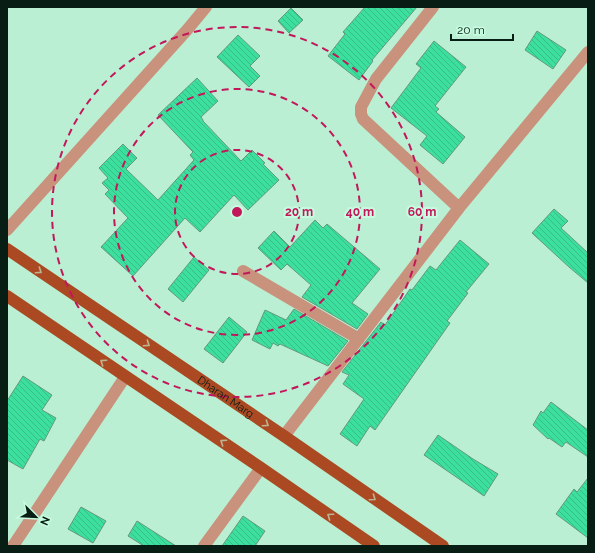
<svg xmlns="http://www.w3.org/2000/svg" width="595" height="553" font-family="Raleway,sans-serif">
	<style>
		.building { fill: url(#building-back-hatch); stroke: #65987e }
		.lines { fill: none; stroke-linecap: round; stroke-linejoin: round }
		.minor { stroke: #c9927d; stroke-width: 12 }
		.tertiary { stroke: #c9927d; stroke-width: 12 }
		.primary { stroke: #ab4a22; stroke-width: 12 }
		.oneway { stroke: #bcb594 }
		.ring { fill: none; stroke: #c2185b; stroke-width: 2; stroke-dasharray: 7 5 }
		.labels { text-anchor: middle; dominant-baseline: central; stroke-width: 4; stroke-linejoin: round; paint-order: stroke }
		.street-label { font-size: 11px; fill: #081d13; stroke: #c7fce0 }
		.centre { fill: #c2185b; stroke: #c7fce0; stroke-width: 2 }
		.ring-label { font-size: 12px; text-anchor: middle; font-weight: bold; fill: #c2185b; stroke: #c7fce0; stroke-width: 4; stroke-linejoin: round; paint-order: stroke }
	</style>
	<defs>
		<pattern id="building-back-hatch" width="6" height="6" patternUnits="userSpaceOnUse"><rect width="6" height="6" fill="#3ddf9e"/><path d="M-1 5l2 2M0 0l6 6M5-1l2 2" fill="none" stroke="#34bf87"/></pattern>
	</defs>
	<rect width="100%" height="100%" fill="#baefd3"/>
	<path class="building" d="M365 7H417L372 60 373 61 359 80 328 56 345 34 343 32Z
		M291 8 303 20 289 33 278 21Z
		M537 31 566 50 553 69 525 50Z
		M238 35 260 56 250 66 260 76 249 87 217 57Z
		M434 41 466 67 435 106 439 109 436 112 465 137 443 164 420 145 427 136 391 108 421 68 416 64Z
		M197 78 218 101 201 117 203 120V121L241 161 252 150 265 163 263 164 279 180 248 210 234 195 200 232 185 218 133 276 101 247 128 218 105 194 109 190 102 183 108 178 99 168 123 144 137 158 126 169 158 200 194 160 190 155 193 152 158 115Z
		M554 209 568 221 561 228 588 253V283L569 267 532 233Z
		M315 220 323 228 327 224 380 269 352 303 368 314 357 329 302 297 311 285 287 264 281 270 258 248 274 231 290 247Z
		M460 240 489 264 466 292 468 293 447 321 450 323 375 430 370 426 357 446 340 434 364 399 343 384 349 375 342 372 381 322 385 325 410 289 412 290 430 266 436 270Z
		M194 257 209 270 183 302 168 289Z
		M294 309 348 341 328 366 280 344 278 346 273 343 270 349 252 340 265 310 286 320Z
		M229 317 247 332 223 363 204 349Z
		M23 376 52 395 42 410 56 418 44 441 40 439 23 469 7 460V401Z
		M551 402 588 430V457L566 442 562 447 549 438 548 439 533 425 541 411 543 413Z
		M438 435 473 459 498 474 484 496 424 455Z
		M588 478V538L556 514 574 489 577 492Z
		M81 507 106 521 93 543 68 529Z
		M243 516 265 531 255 546H222Z
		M137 521 176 546H144L128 536Z"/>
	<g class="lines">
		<path class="minor" d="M433 7 376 79 361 107V114L363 119 459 208
			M243 271 359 339
			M284 436 459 208 588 52
			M13 546 125 377
			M204 546 261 468"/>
		<path class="tertiary" d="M7 230 187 30 206 7"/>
		<g class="primary">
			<path id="s1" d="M7 249 284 436 443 546"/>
			<path d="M7 296 261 468 374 546"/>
		</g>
	</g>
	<defs><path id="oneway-chevron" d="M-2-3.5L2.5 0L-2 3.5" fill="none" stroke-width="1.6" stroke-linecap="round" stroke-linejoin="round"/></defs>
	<g class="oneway">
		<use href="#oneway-chevron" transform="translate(39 271) rotate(34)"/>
		<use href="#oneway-chevron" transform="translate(147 344) rotate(34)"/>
		<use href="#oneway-chevron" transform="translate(103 362) rotate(-146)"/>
		<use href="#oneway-chevron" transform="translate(266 424) rotate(34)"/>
		<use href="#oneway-chevron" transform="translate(223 442) rotate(-146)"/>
		<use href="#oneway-chevron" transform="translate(373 498) rotate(35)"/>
		<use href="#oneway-chevron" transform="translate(330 516) rotate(-145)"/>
	</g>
	<g class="ring">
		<circle cx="237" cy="212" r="62"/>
		<circle cx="237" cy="212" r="123"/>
		<circle cx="237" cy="212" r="185"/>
	</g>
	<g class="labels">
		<g class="street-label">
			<text stroke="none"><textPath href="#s1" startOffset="264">Dharan Marg</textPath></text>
		</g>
	</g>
	<circle cx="237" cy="212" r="6" class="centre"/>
	<g class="ring-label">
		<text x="299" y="216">20 m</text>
		<text x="360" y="216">40 m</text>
		<text x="422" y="216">60 m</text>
	</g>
	<rect width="595" height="553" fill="none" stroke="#081d13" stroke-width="16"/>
	<g transform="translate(36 517) rotate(114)" stroke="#c7fce0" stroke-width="3" paint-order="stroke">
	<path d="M0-3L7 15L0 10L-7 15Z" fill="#081d13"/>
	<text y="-6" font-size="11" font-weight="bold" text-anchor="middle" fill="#081d13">N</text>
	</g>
	<path d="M451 34v6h62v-6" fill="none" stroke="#081d13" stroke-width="2"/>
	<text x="457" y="34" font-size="12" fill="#081d13" stroke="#c7fce0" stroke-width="3" paint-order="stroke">20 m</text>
</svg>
